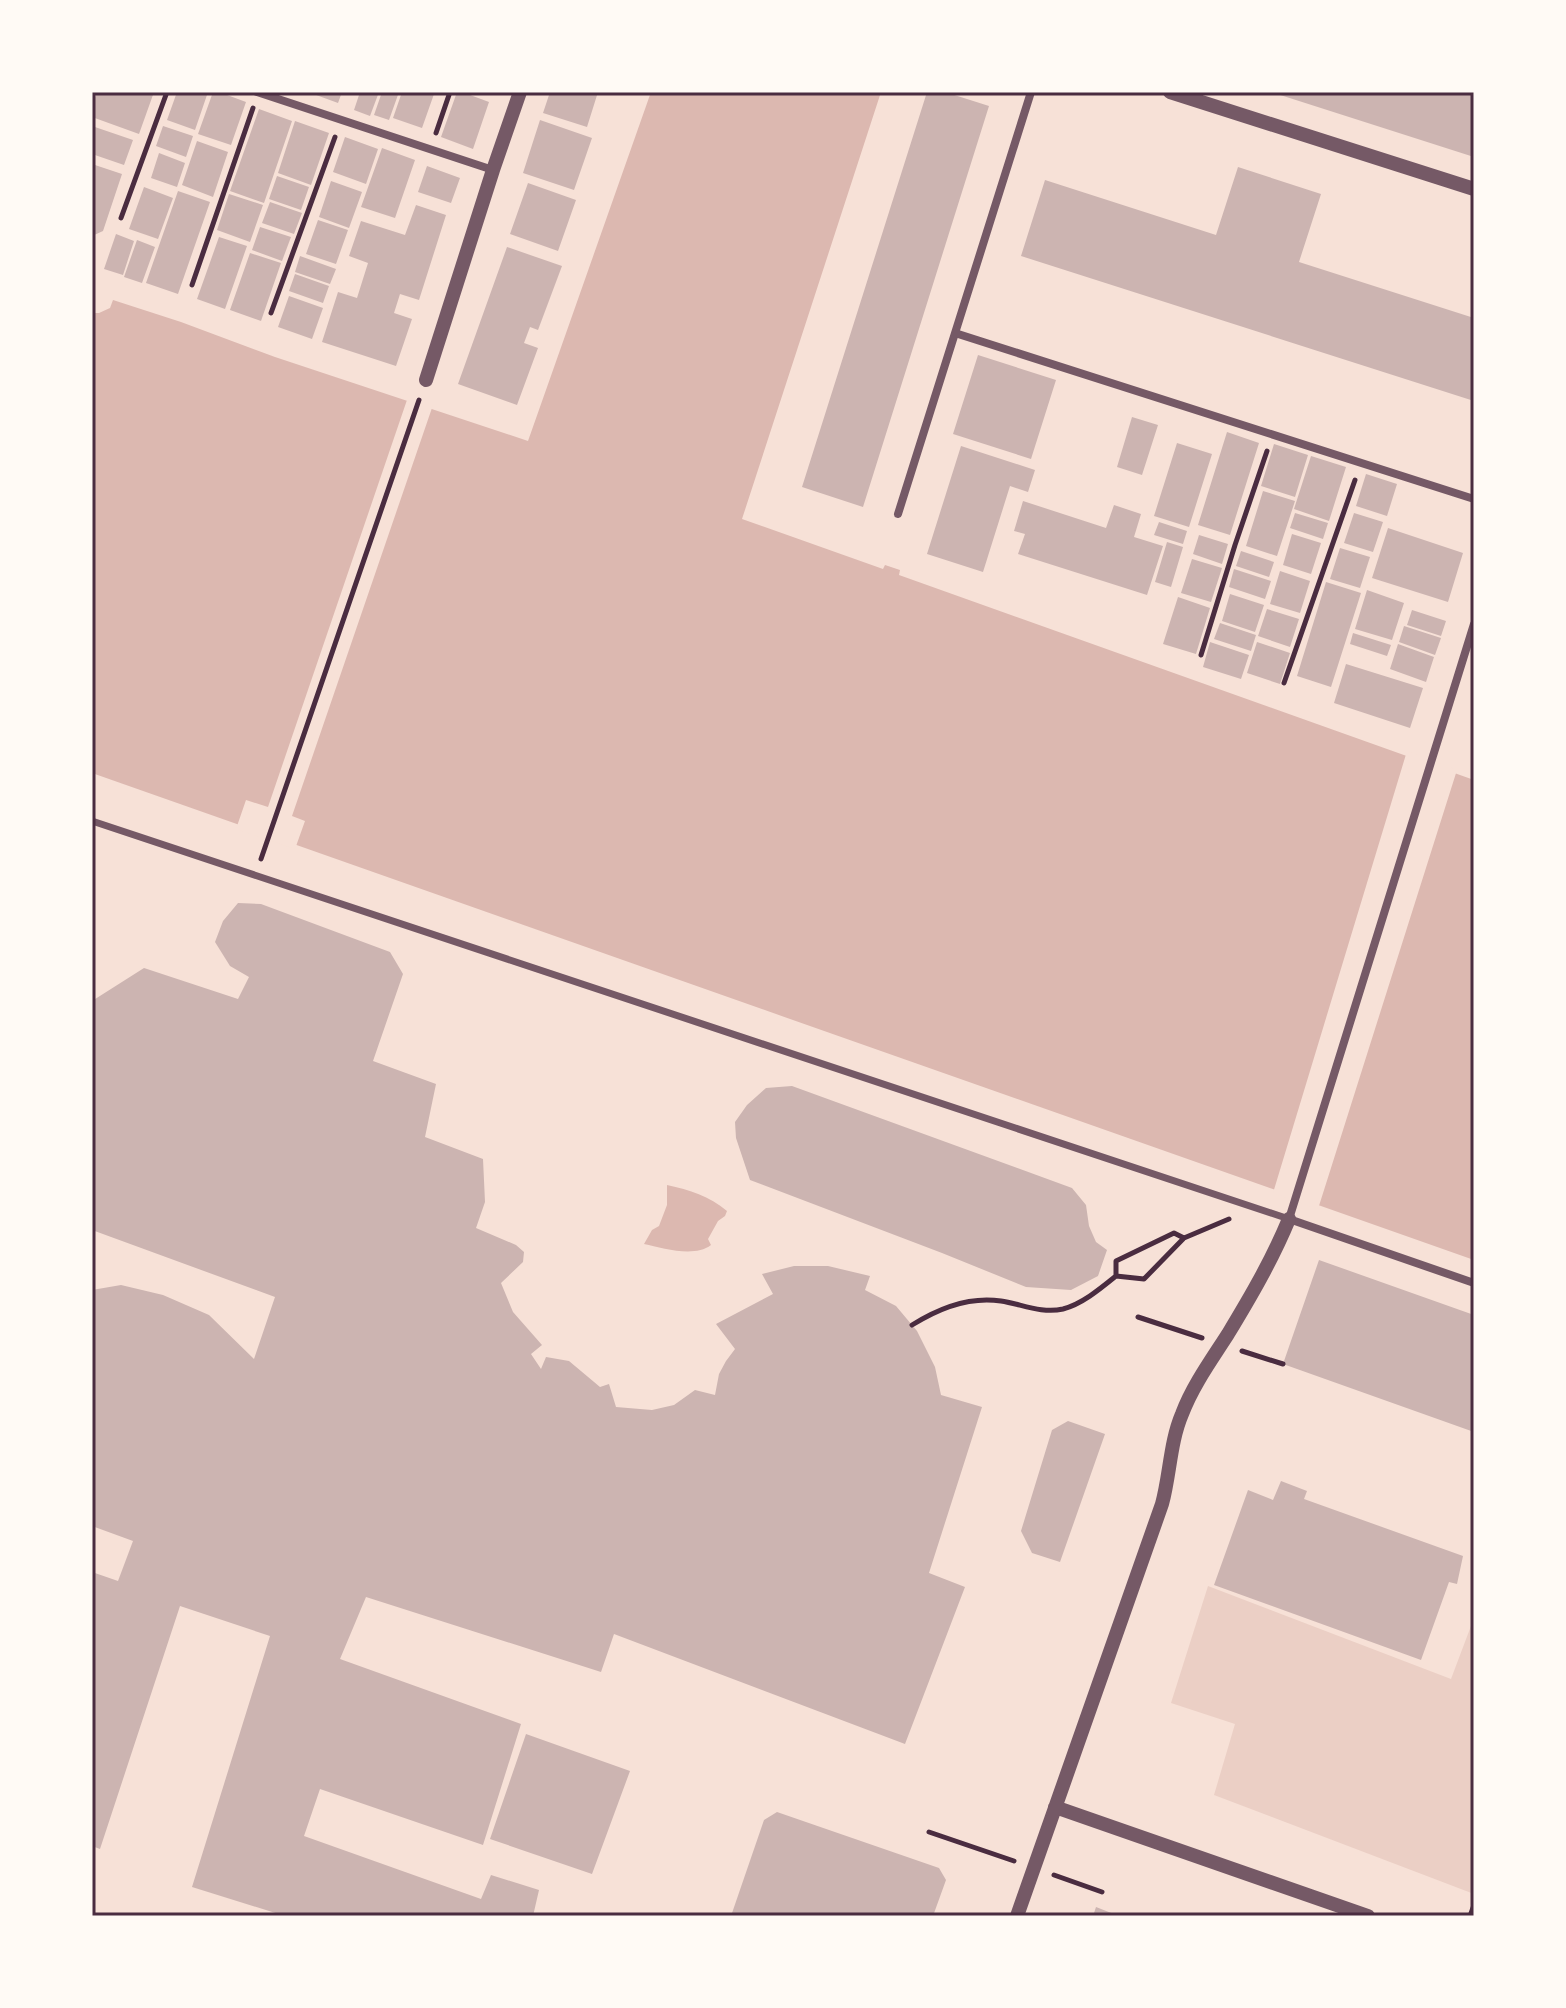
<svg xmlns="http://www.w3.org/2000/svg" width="1566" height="2008" font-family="Rubik,sans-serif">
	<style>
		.green { fill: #ebcfc5 }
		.water { fill: #dcb8b0 }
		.pier { fill: #f7e1d7 }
		.building { fill: #ccb4b1 }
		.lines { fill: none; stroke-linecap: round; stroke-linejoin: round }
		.path { stroke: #4a2c40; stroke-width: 5 }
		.pedestrian { stroke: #755966; stroke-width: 7 }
		.minor { stroke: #755966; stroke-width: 8 }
		.tertiary { stroke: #755966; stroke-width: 14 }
		.neatline { fill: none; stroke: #4a2c40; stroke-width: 3 }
	</style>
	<rect width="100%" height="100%" fill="#f7e1d7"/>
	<path class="green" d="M1208 1586 1451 1679 1474 1618V1894L1214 1795 1235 1724 1171 1703Z"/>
	<path class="water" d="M651 92H881L742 519 883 569 885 565 900 570 899 575 1474 780V1260L92 773V313H99L110 308 113 300 181 322 275 357 528 441Z
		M667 1185C690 1190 709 1196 727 1211L725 1216 718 1221 708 1239 711 1245C694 1258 663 1248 644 1244L652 1230 659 1226 667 1205Z"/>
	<path class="pier" d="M408 397 433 405 292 816 305 821 295 849 236 829 246 800 268 807Z
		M1407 751 1457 770 1318 1209 1273 1193Z"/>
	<path class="building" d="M97 92H154L139 134 92 117V106Z
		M177 92H208L195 130 167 120Z
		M213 92H219L246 102 231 145 198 134Z
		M308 92H342L338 103Z
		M360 92H379L370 116 354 110Z
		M382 92H399L389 120 374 115Z
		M402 92H427L434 94 422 128 393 118Z
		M457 92H462L489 102 473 149 441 137Z
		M550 92H598L587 127 543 113Z
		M927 92H945L989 106 863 507 802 487Z
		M1274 92H1474V157L1274 93Z
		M259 109 292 121 264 203 230 191Z
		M540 120 592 138 574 190 523 173Z
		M295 121 329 133 311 185 278 173Z
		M92 126 133 140 124 165 92 154Z
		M163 126 193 136 186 157 156 146Z
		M345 137 378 149 366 184 333 172Z
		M197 141 228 152 213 197 182 185Z
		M382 148 415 160 395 218 361 207Z
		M159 153 185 163 177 187 151 178Z
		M92 164 122 174 103 231 92 236Z
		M427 166 460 178 451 203 418 192Z
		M1238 167 1321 194 1299 262 1474 318V401L1021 256 1045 180 1216 235Z
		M277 176 309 187 301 210 269 199Z
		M331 181 362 192 349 228 319 217Z
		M528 183 576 200 558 251 510 234Z
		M144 187 173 198 158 239 129 229Z
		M178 191 210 202 178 294 146 283Z
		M229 194 263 205 250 242 217 230Z
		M270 202 302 213 294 234 262 223Z
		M416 205 446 215 419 300 400 294 394 313 412 319 396 366 322 342 338 292 357 298 368 263 349 256 361 221 405 235Z
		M318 220 348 230 336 264 306 254Z
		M260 227 291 237 282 261 252 250Z
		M116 234 134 241 123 275 104 269Z
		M219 237 247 246 225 309 197 299Z
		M137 240 155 247 142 283 124 277Z
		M507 247 562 266 538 330 530 327 524 343 538 348 517 405 458 384Z
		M250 253 281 263 261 321 230 310Z
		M300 256 336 269 330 284 295 272Z
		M295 274 329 286 323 303 289 291Z
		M289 296 323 308 312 339 278 327Z
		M978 355 1056 380 1031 459 953 434Z
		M1132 417 1158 425 1142 475 1117 467Z
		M1227 432 1259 443 1230 535 1198 525Z
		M1177 443 1212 454 1189 527 1154 516Z
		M1274 444 1308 455 1295 497 1261 486Z
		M961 446 1035 470 1028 492 1010 486 983 572 927 554Z
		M1311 456 1346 467 1329 521 1294 509Z
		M1366 474 1397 484 1387 516 1356 506Z
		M1263 491 1295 501 1277 556 1246 546Z
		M1023 501 1106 528 1114 505 1141 514 1134 537 1163 546 1147 595 1018 554 1025 534 1014 531Z
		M1295 513 1328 523 1323 539 1290 528Z
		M1354 513 1383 522 1373 552 1344 543Z
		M1159 522 1187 531 1183 544 1154 535Z
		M1388 528 1463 553 1448 602 1372 578Z
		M1292 534 1321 543 1311 574 1283 565Z
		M1199 535 1228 544 1222 564 1193 554Z
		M1167 542 1183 547 1171 587 1155 582Z
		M1340 548 1370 557 1360 588 1330 579Z
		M1241 551 1274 562 1269 577 1236 566Z
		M1192 559 1222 568 1211 602 1181 593Z
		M1234 569 1271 581 1265 599 1229 587Z
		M1280 571 1310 581 1300 613 1270 604Z
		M1326 582 1361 593 1331 687 1297 676Z
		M1367 590 1404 603 1392 640 1355 629Z
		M1230 594 1264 605 1255 632 1222 621Z
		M1178 597 1210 608 1196 654 1163 644Z
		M1267 609 1299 619 1290 647 1258 636Z
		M1412 610 1446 621 1441 636 1407 625Z
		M1220 623 1256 635 1251 651 1214 639Z
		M1404 626 1441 638 1435 655 1399 642Z
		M1353 633 1391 645 1387 656 1350 644Z
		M1210 642 1249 655 1241 679 1203 667Z
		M1257 642 1290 653 1280 684 1247 673Z
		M1398 644 1434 657 1426 682 1390 669Z
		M1346 664 1423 688 1410 728 1334 703Z
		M238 903 261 904 390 952 403 974 373 1061 436 1084 425 1137 483 1159 485 1202 476 1228 516 1245 524 1252 523 1262 501 1283 513 1312 542 1345 531 1354 541 1369 546 1357 569 1361 600 1387 609 1384 616 1407 652 1410 674 1405 695 1390 715 1395 719 1374 726 1361 735 1349 716 1324 773 1294 762 1274 794 1266H828L870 1276 865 1290 896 1306 917 1331 935 1367 941 1395 982 1407 929 1573 965 1587 905 1744 614 1634 601 1672 366 1597 340 1659 521 1724 483 1845 320 1789 304 1836 481 1899 491 1875 539 1890 533 1916H285L192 1887 270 1636 180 1606 100 1849 92 1846V1572L118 1581 133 1541 92 1526V1290L121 1285 163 1295 209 1315 254 1359 275 1297 92 1230V1001L144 968 238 999 249 977 230 966 215 942 223 921Z
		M792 1086 1072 1188 1086 1205 1089 1226 1096 1242 1107 1250 1098 1276 1071 1290 1026 1287 942 1253 750 1180 736 1138 735 1122 747 1105 766 1088Z
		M1319 1260 1474 1315V1432L1283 1364Z
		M1068 1421 1105 1434 1060 1562 1032 1553 1021 1531 1052 1430Z
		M1281 1481 1307 1491 1304 1499 1463 1556 1457 1584 1449 1582 1421 1660 1214 1585 1248 1490 1273 1500Z
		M526 1734 630 1771 592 1874 490 1839Z
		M777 1812 939 1868 946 1880 933 1916H731L764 1820Z
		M1096 1907 1119 1916H1093Z"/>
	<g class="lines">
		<path class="path" d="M436 133 450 92
			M121 218 167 92
			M192 285 253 108
			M271 313 335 137
			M1201 655 1235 545 1267 451
			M1284 683 1355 480
			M261 859 419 400
			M1116 1276V1261L1174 1233 1184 1238
			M1138 1317 1202 1338
			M912 1325C939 1308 969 1296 1001 1301 1021 1304 1042 1314 1063 1309 1082 1304 1100 1289 1116 1276L1144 1279 1184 1238 1229 1219
			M1242 1351 1283 1364
			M929 1832 1014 1861
			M1054 1875 1102 1892
			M1470 1916 1474 1905"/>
		<path class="pedestrian" d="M92 821 1289 1219"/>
		<path class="minor" d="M257 92 493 170
			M955 333 1474 499
			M898 514 1031 92
			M1474 624 1289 1219 1474 1283"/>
		<path class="tertiary" d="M1170 92 1474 189
			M426 380 493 170 520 92
			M1055 1807 1368 1916
			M1017 1916 1162 1504C1170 1475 1170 1442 1182 1414 1193 1385 1212 1359 1228 1334 1251 1296 1272 1260 1289 1219"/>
	</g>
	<rect width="1566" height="2008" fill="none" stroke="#fffaf5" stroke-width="188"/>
	<rect x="94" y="94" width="1378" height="1820" class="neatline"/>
</svg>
